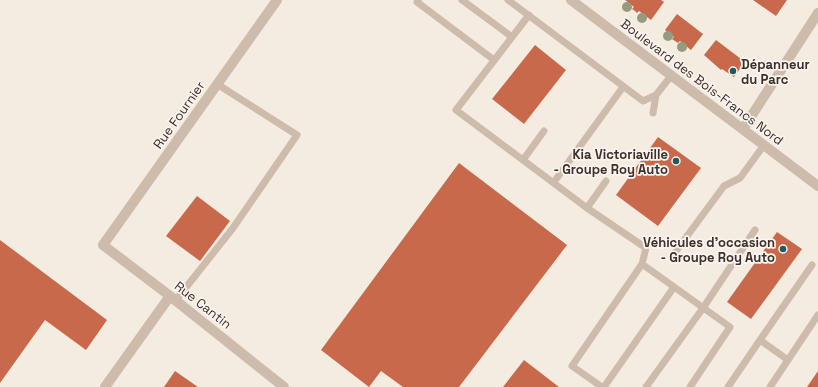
<svg xmlns="http://www.w3.org/2000/svg" width="818" height="387" font-family="'Space Grotesk',sans-serif">
	<style>
		.building { fill: #c8694b }
		.lines { fill: none; stroke-linecap: round; stroke-linejoin: round }
		.service { stroke: #cdbbac; stroke-width: 7 }
		.minor { stroke: #cdbbac; stroke-width: 10 }
		.tertiary { stroke: #cdbbac; stroke-width: 10 }
		.tree { fill: #969b7f }
		.poi-dot { fill: #1f5a5e; stroke: #fbf5ee; stroke-width: 1.5 }
		.labels { text-anchor: middle; dominant-baseline: central; stroke-width: 3.5; stroke-linejoin: round; paint-order: stroke }
		.poi-label { font-size: 13px; font-weight: bold; fill: #3b302b; stroke: #fbf5ee; text-anchor: end }
		.street-label { font-size: 13px; fill: #3b302b; stroke: #fbf5ee }
	</style>
	<rect width="100%" height="100%" fill="#f4ebe1"/>
	<path class="building" d="M625 0H661L664 2 651 20 639 11 637 13 635 11 632 9 634 7Z
		M753 0H787L776 16Z
		M677 14 703 34 691 50 680 41 678 43 672 39 674 37 665 30Z
		M716 40 745 62 734 77 722 69 721 70 704 55Z
		M535 45 566 70 524 124 492 99Z
		M658 137 701 168 658 226 616 195Z
		M459 163 567 245 459 387H403L381 371 369 387 321 350Z
		M197 196 230 221 200 261 166 236Z
		M777 232 802 249 751 319 727 302Z
		M0 240 107 320 86 350 45 320 0 383Z
		M524 360 559 387H503Z
		M175 371 198 387H164Z
		M818 371V387H807Z"/>
	<g class="lines">
		<path class="service" d="M418 0 417 2 494 60
			M462 0 512 37
			M508 0 643 101 656 95
			M529 15 456 110 587 208
			M653 113 656 95 671 76
			M523 160 544 131
			M606 181 587 208 646 248 642 264
			M554 182 623 87
			M676 251 724 186 740 178 764 145
			M176 300 233 228 297 135 217 84
			M788 360 760 340 812 265
			M602 387 572 366 642 264 730 327 690 387
			M604 387 674 287
			M646 387 703 308 755 230
			M728 387 760 340
			M770 387 818 315"/>
		<path class="minor" d="M277 0 103 245 170 296 284 387
			M743 129 818 13
			M105 387 170 296"/>
		<path class="tertiary" d="M571 0 818 186"/>
	</g>
	<g class="tree">
		<circle cx="627" cy="7" r="5"/>
		<circle cx="642" cy="18" r="5"/>
		<circle cx="668" cy="36" r="5"/>
		<circle cx="682" cy="47" r="5"/>
	</g>
	<g class="poi-dot">
		<circle cx="733" cy="71" r="4"/>
		<circle cx="676" cy="161" r="4"/>
		<circle cx="783" cy="249" r="4"/>
	</g>
	<g class="labels">
		<g class="poi-label">
			<text x="741" y="64" text-anchor="start">Dépanneur<tspan x="741" dy="15">du Parc</tspan></text>
			<text x="668" y="154">Kia Victoriaville<tspan x="668" dy="15">- Groupe Roy Auto</tspan></text>
			<text x="775" y="242">Véhicules d'occasion<tspan x="775" dy="15">- Groupe Roy Auto</tspan></text>
		</g>
		<g class="street-label">
			<text transform="translate(702 82) rotate(37)">Boulevard des Bois-Francs Nord</text>
			<text transform="translate(179 115) rotate(-55)">Rue Fournier</text>
			<text transform="translate(203 305) rotate(38)">Rue Cantin</text>
		</g>
	</g>
</svg>
